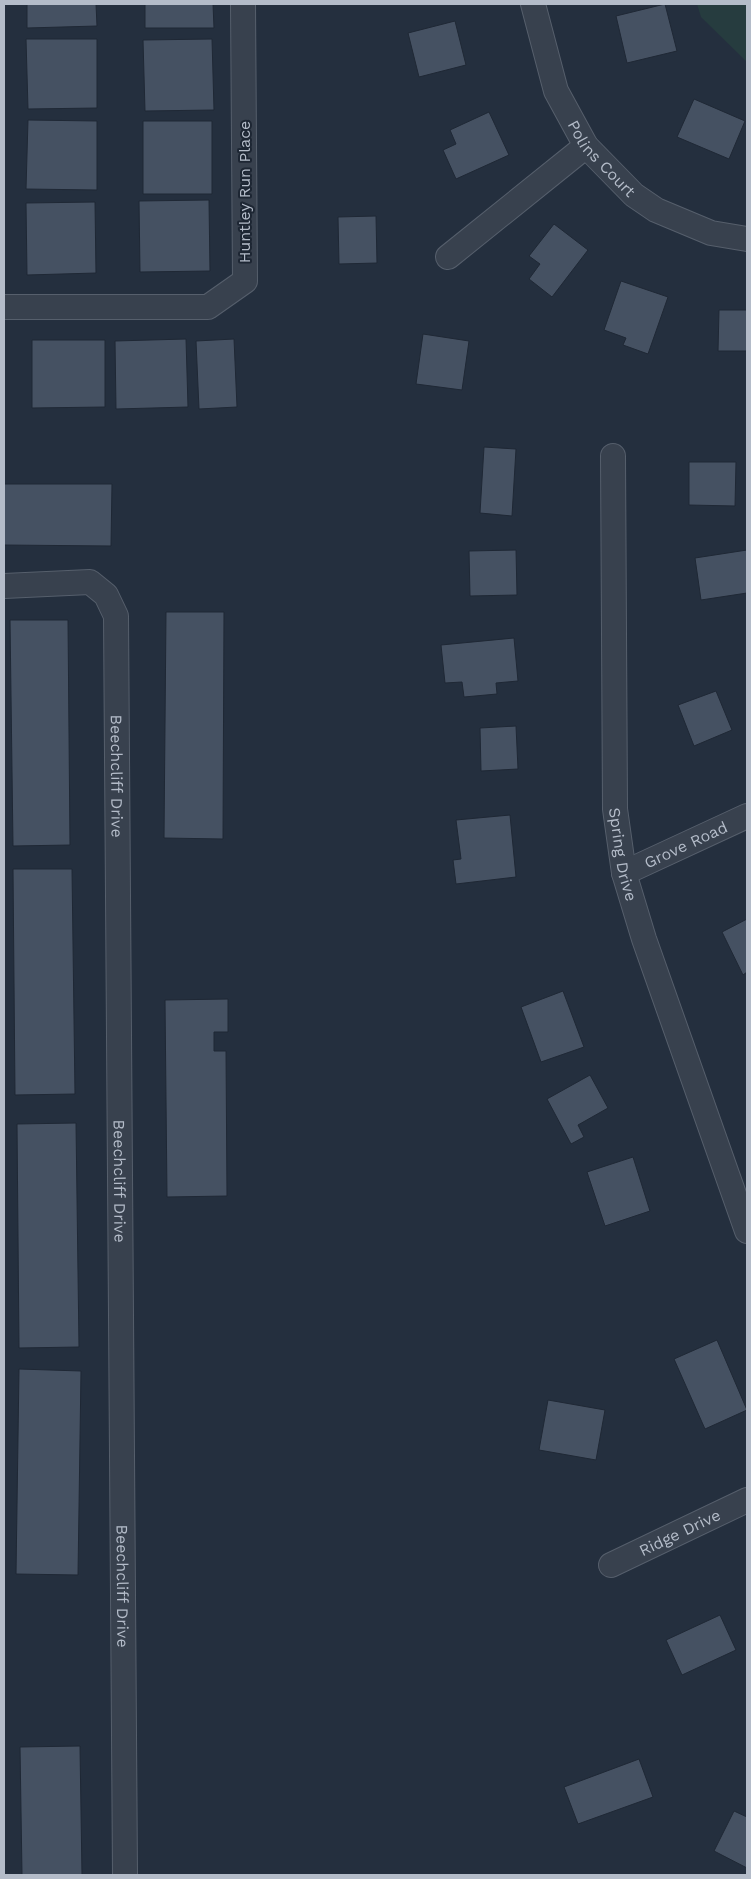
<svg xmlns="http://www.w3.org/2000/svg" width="751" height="1879" font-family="'Work Sans',sans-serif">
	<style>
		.green { fill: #263c3f }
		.building { fill: #455162; stroke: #1f2835 }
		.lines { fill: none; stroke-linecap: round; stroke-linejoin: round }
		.minor-casing { stroke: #565f6c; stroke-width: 26 }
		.minor { stroke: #38414e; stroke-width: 24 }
		.labels { text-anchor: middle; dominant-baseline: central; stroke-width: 4; stroke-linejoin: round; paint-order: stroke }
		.street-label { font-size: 16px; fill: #b4bcc9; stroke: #1d2633 }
	</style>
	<rect width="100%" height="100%" fill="#242f3e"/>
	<path class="green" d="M697 4H747V62L701 17Z"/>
	<path class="building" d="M27 4H96L97 26 27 28Z
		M145 4H213L214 28H145Z
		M665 4 677 51 627 63 616 16Z
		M455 21 466 65 419 77 408 33Z
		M26 39H97V108L28 109Z
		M212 39 214 110 145 111 143 40Z
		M694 99 745 121 729 159 677 137Z
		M489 112 509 155 456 179 443 150 456 144 450 130Z
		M28 120 97 121V190L26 189Z
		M143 121H212V194H143Z
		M209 200 210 271 140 272 139 201Z
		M95 202 96 273 27 275 26 203Z
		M376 216 377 263 339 264 338 217Z
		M554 224 588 250 552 297 529 279 540 264 529 256Z
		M621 281 668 297 648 354 623 345 626 338 604 330Z
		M719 310H747V351H718Z
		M423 334 469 341 462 390 416 384Z
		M186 339 188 407 116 409 115 341Z
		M234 339 237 407 199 409 196 341Z
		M32 340H105V407L32 408Z
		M484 447 516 449 512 516 480 513Z
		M689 462H736L735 506 689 505Z
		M4 484H112L111 546 4 545Z
		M516 550 517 595 470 596 469 551Z
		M747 550V593L701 600 695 558Z
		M166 612H224L223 839 164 838Z
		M10 620H68L70 845 13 846Z
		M514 638 518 681 496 683 497 694 464 697 462 682 445 683 441 645Z
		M716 691 732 730 694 746 678 705Z
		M516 726 518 769 481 771 480 728Z
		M510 815 516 877 456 884 453 860 461 859 456 820Z
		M13 869H72L75 1094 15 1095Z
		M747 919V972L743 975 722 932Z
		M563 991 584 1047 541 1062 521 1007Z
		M228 999V1032H214V1051H226L227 1196 167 1197 165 1000Z
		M590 1075 608 1108 578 1125 584 1137 571 1144 547 1099Z
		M76 1123 79 1347 19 1348 17 1124Z
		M633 1157 650 1211 605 1226 587 1172Z
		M717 1340 747 1410 705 1429 674 1359Z
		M19 1369 81 1371 78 1575 16 1574Z
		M548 1400 605 1410 596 1460 539 1450Z
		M720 1615 736 1650 682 1675 666 1640Z
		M80 1746 82 1875H22L20 1747Z
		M639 1759 653 1797 578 1824 564 1787Z
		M734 1811 747 1817V1868L714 1851Z"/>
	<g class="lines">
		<defs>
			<g id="minor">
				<path id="s1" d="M533 4 556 91 586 146 634 195 656 210 711 233 747 239"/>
				<path d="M448 257 586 146"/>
				<path d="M4 307H208L245 281 243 4"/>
				<path id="s2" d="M613 456 615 809 624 873 644 939 747 1231"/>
				<path id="s3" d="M4 586 90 582 106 595 116 616 125 1875"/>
				<path id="s4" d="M624 873 747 816"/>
				<path id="s5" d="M611 1565 747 1500"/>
			</g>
		</defs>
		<use href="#minor" class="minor-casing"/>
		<use href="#minor" class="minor"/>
	</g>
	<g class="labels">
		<g class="street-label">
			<text stroke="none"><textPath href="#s1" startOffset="172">Polins Court</textPath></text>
			<text transform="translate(244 192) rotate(-90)">Huntley Run Place</text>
			<text stroke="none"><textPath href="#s3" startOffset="290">Beechcliff Drive</textPath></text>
			<text stroke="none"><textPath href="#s4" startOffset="68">Grove Road</textPath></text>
			<text stroke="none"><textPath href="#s2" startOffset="399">Spring Drive</textPath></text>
			<text stroke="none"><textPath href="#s3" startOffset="695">Beechcliff Drive</textPath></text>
			<text stroke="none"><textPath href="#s5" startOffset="76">Ridge Drive</textPath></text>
			<text stroke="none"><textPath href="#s3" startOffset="1100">Beechcliff Drive</textPath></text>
		</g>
	</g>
	<rect width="751" height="1879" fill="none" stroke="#b4bcc9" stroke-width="10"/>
</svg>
